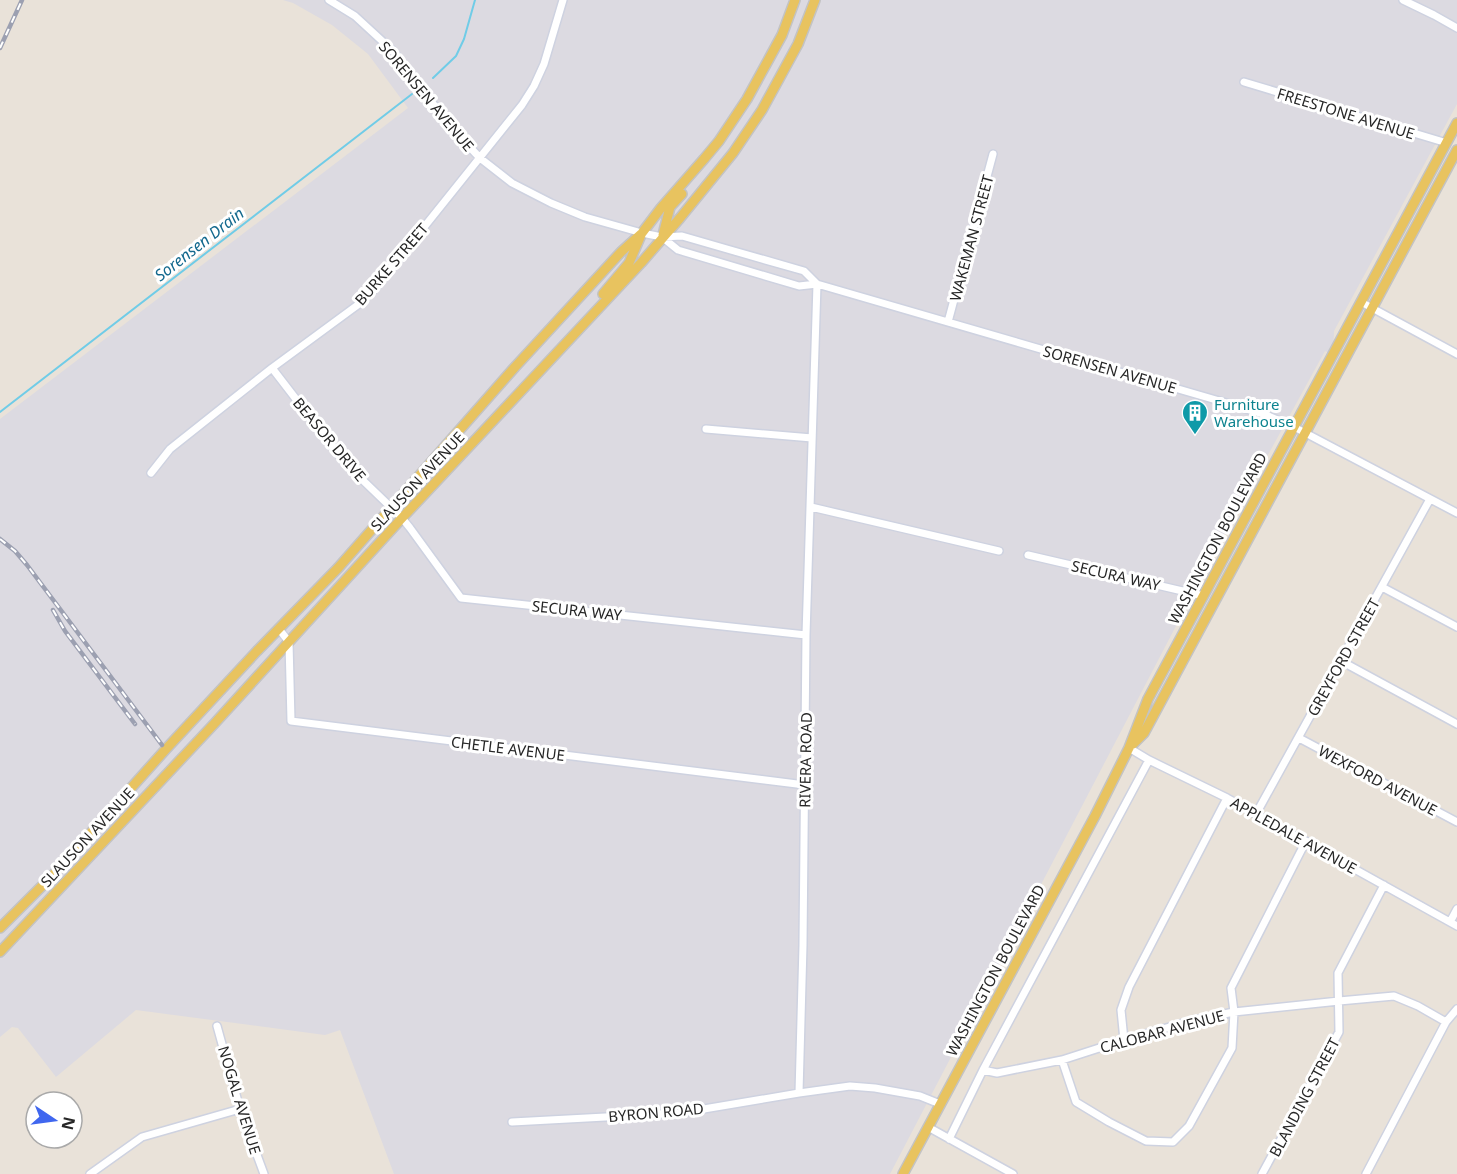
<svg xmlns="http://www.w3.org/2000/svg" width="1457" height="1174" font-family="'Noto Sans',sans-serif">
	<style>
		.industrial { fill: #dcdae1 }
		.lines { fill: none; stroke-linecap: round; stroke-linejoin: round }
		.stream { stroke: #70cce7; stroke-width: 2 }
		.minor-casing { stroke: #ced2e0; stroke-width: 10 }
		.major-casing { stroke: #c3c3c3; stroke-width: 12 }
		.minor { stroke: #fff; stroke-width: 7 }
		.major { stroke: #e8c35f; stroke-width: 9 }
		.rail-casing { stroke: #9ca0b1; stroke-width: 4.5 }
		.rail { stroke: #fff; stroke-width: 2; stroke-dasharray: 7; stroke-linecap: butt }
		.labels { text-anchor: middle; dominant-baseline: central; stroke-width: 6; stroke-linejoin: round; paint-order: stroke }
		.street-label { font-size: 15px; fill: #272727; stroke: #fff }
		.culture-label { font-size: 15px; fill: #0d838f; stroke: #fff; text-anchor: start }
		.water-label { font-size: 16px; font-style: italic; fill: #14698e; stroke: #fff }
	</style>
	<rect width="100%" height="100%" fill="#e9e2d9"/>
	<path class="industrial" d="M283 0H1457V104L1334 331 1333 355 1325 351 1213 555 890 1174H394L340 1030 325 1035 136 1010 56 1077 18 1028 12 1027 0 1037V419L408 108 368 54 332 25 293 3Z"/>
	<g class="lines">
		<path class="stream" d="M433 78 456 56 464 39 475 0
			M0 412 412 94"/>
		<defs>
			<path id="minor" d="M329 0 355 16 393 51 450 126 480 158 512 183 551 203 585 217 642 233 662 237 682 236 734 251 804 271 817 284
				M1403 0 1434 15 1457 28
				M1244 82 1447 143
				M662 237 678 250 799 286 817 284 1223 402 1266 415 1294 427 1457 513
				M1361 302 1457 354
				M948 322 993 154
				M272 368 346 464 402 518 410 528 461 598 806 635
				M706 429 812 438
				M151 473 170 449 272 368 359 304 376 287 522 105 534 86 544 64 563 0
				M811 507 999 551
				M1028 555 1204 596
				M1382 587 1457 627
				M279 629 289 642 291 721 805 785
				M1341 661 1457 724
				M1299 738 1457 822
				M1129 748 1149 760 1227 798 1457 926
				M1256 814 1430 499
				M1450 922 1457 909
				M217 1026 240 1109 264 1174
				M1124 1040 1121 1010 1129 987 1227 798
				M1062 1060 1076 1102 1109 1122 1146 1141 1173 1142 1189 1126 1232 1048 1234 1012 1231 988 1306 841
				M983 1070 997 1073 1062 1060 1124 1040 1194 1020 1234 1012 1339 1001 1394 996 1418 1006 1446 1022
				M799 1093 803 945 806 635 817 284
				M512 1122 680 1113 799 1093 850 1086 875 1088 920 1096 940 1104
				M928 1127 1013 1174
				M949 1139 983 1070 1149 760
				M90 1174 142 1137 240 1109
				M1262 1174 1339 1032 1338 973 1384 885
				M1366 1174 1446 1022 1457 1009"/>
			<path id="major" d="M663 235 670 207 682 194
				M603 294 629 263 641 235
				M1133 744 1144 733 1457 150
				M0 928 54 874 166 749 257 651 338 568 515 367 621 252 642 233 661 208 704 159 719 141 747 99 782 35 795 0
				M0 952 214 724 402 518 641 263 680 218 733 153 762 110 798 44 815 0
				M903 1174 1095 816 1129 748 1148 699 1457 123"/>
		</defs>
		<use href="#minor" class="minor-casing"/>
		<use href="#major" class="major-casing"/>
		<use href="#minor" class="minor"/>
		<use href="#major" class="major"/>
		<defs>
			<path id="rail" d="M0 48 22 0
				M0 539 15 551 27 565 162 745
				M53 610 65 631 135 724"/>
		</defs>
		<use href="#rail" class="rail-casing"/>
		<use href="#rail" class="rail"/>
	</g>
	<defs>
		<symbol id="building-pin" viewBox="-11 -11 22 30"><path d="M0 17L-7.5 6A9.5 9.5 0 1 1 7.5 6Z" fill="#0f9aa8" stroke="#fff"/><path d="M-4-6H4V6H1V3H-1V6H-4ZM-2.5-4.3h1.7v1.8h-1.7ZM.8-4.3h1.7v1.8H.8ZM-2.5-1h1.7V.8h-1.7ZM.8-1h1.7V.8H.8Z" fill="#fff"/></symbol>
	</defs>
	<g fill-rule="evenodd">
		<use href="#building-pin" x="1180" y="398" width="30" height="40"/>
	</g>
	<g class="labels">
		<g class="street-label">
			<text transform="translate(427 96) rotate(50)">SORENSEN AVENUE</text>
			<text transform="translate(1346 113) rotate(17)">FREESTONE AVENUE</text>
			<text transform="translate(971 238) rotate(-75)">WAKEMAN STREET</text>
			<text transform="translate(391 264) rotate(-49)">BURKE STREET</text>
			<text transform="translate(1110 369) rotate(16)">SORENSEN AVENUE</text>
			<text transform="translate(330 439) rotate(50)">BEASOR DRIVE</text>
			<text transform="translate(417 481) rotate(-47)">SLAUSON AVENUE</text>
			<text transform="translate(1217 538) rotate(-62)">WASHINGTON BOULEVARD</text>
			<text transform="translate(1116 575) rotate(13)">SECURA WAY</text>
			<text transform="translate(577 610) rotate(6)">SECURA WAY</text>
			<text transform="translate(1343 657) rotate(-61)">GREYFORD STREET</text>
			<text transform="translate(508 748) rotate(7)">CHETLE AVENUE</text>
			<text transform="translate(805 760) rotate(-89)">RIVERA ROAD</text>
			<text transform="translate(1378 780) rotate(28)">WEXFORD AVENUE</text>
			<text transform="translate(1294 835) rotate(29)">APPLEDALE AVENUE</text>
			<text transform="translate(87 837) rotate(-47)">SLAUSON AVENUE</text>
			<text transform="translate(995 970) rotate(-62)">WASHINGTON BOULEVARD</text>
			<text transform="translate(1162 1031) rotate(-15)">CALOBAR AVENUE</text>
			<text transform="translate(1304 1097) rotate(-62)">BLANDING STREET</text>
			<text transform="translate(240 1100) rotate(73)">NOGAL AVENUE</text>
			<text transform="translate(656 1112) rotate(-5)">BYRON ROAD</text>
		</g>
		<g class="culture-label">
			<text x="1214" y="404">Furniture<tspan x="1214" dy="17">Warehouse</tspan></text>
		</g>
		<g class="water-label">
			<text transform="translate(199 244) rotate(-38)">Sorensen Drain</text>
		</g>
	</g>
	<g transform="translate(54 1120) rotate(103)"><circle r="28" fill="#ffffff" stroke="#a9a9a9" stroke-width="1.5"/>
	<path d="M0-4.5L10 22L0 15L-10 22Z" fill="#4067ef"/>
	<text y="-9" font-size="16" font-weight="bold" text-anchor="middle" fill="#272727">N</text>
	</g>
</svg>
